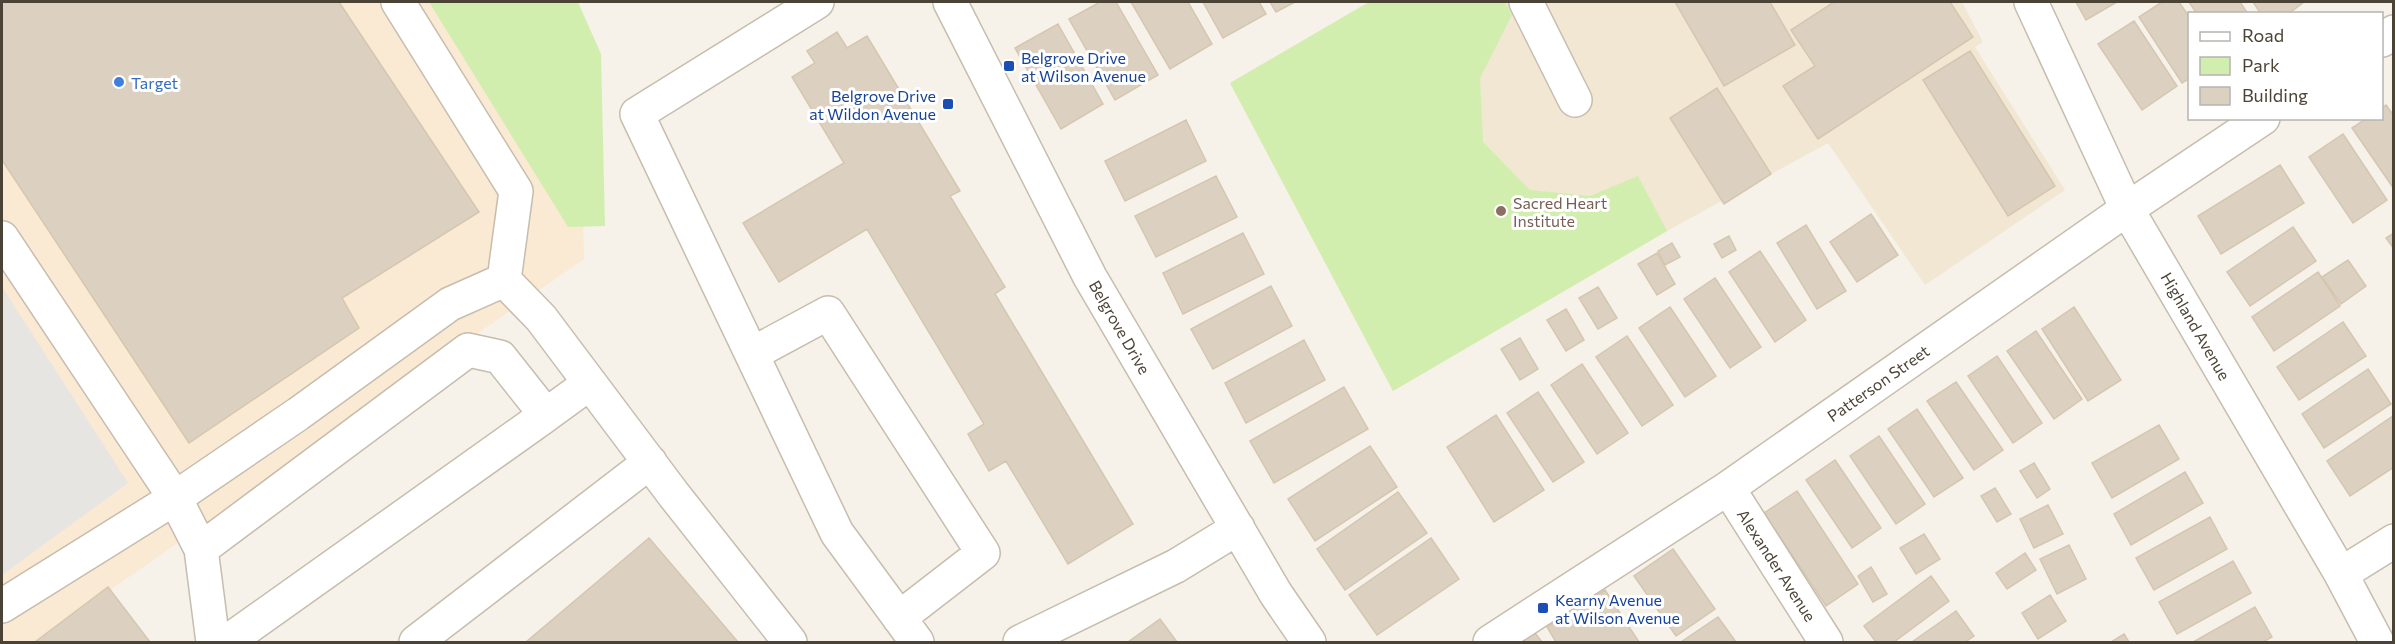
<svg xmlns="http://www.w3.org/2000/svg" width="2395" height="644" font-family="Commissioner,sans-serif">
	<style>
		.commercial { fill: #fae9d3 }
		.education { fill: #f1e7d2 }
		.green { fill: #d2eeae }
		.parking { fill: #e7e5e1 }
		.building { fill: #dcd1c0; stroke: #d5c6af; stroke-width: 1.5 }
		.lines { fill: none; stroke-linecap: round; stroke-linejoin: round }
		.minor-casing { stroke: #c6bdad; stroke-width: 36 }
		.minor { stroke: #fff; stroke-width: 33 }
		.transit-dot { fill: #1a4fb4; stroke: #fff; stroke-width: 2 }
		.shop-dot { fill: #3f7fe0; stroke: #fff; stroke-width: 2 }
		.education-dot { fill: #8d6e63; stroke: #fff; stroke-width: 2 }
		.labels { text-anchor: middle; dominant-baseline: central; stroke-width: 6; stroke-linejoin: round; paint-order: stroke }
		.transit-label { font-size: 16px; fill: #164399; stroke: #fff; text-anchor: start }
		.shop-label { font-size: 16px; fill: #366cbe; stroke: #fff; text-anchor: start }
		.education-label { font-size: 16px; fill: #785e54; stroke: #fff; text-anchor: start }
		.street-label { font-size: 16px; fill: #4b4336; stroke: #fff }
	</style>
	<rect width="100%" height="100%" fill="#f6f2e9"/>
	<path class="commercial" d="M2 2H473L582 184 584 259 36 642H2Z"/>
	<path class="education" d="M1369 2H1962L1983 42 1975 47 2065 190 1925 285 1828 143 1667 231 1393 391 1230 83Z"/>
	<path class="green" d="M429 2H578L601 54 605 226 568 227Z
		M1369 2H1505L1512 15 1480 78 1483 142 1530 190 1590 196 1638 176 1667 231 1393 391 1230 83Z"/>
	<path class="parking" d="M2 287 128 483 2 575Z"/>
	<path class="building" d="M2 2H339L479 212 342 298 359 328 189 443 2 160Z
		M1100 2H1116L1158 75 1115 100 1069 19Z
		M1131 2H1188L1212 44 1170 69Z
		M1203 2H1259L1266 14 1223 38Z
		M1270 2H1295L1276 12Z
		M1675 2H1770L1795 45 1724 86Z
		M1834 2H1950L1973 37 1818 139 1783 86 1815 66 1791 30Z
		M2076 2H2117L2086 20Z
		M2162 2H2179L2190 18V78L2182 83 2139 17Z
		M2189 2H2240L2248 14H2197Z
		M2253 2H2304L2288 14H2261Z
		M2134 21 2177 86 2142 110 2098 44Z
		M1058 24 1103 104 1061 129 1015 48Z
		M837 32 847 48 867 36 960 191 950 196 1005 287 995 294 1133 524 1068 564 1006 461 989 471 968 434 984 424 867 229 779 282 743 223 844 163 792 77 815 63 807 51Z
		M1970 51 2055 186 2008 216 1923 80Z
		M1717 88 1771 174 1724 204 1670 118Z
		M2386 105 2394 116V189L2352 128 2367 118H2382V108Z
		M1186 120 1206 161 1125 201 1105 161Z
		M2343 134 2387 200 2353 223 2309 157Z
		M2280 165 2304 203 2221 254 2198 216Z
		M1216 176 1237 217 1156 257 1135 216Z
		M1871 214 1898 255 1857 282 1830 242Z
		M1806 225 1846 291 1817 309 1777 243Z
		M2293 227 2316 261 2250 306 2227 272Z
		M1243 233 1264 274 1183 314 1163 273Z
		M2394 233V249L2386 238Z
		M1729 236 1736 250 1722 258 1714 244Z
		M1672 243 1680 257 1665 265 1658 251Z
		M1760 251 1806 320 1775 342 1729 272Z
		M1657 253 1675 284 1657 295 1638 264Z
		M2348 260 2366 286 2341 304 2322 277Z
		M2318 272 2340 306 2274 351 2252 317Z
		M1715 278 1761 347 1730 368 1684 299Z
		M1271 286 1292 326 1213 369 1191 329Z
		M1598 287 1617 318 1598 329 1579 298Z
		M1670 307 1716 376 1685 397 1639 328Z
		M2074 307 2121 380 2088 401 2042 329Z
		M1566 309 1584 340 1566 351 1547 320Z
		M2343 322 2366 356 2299 400 2277 367Z
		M2036 331 2082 399 2054 419 2007 351Z
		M1627 336 1673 405 1642 426 1596 357Z
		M1520 338 1538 369 1520 380 1501 349Z
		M1304 340 1325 380 1246 423 1225 383Z
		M1997 356 2042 423 2013 443 1968 376Z
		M1582 364 1628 433 1597 454 1551 385Z
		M2368 369 2391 404 2324 448 2302 414Z
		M1956 382 2003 450 1974 470 1927 401Z
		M1344 387 1368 429 1274 483 1250 441Z
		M1538 392 1584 462 1553 482 1507 413Z
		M1917 409 1963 478 1934 497 1888 429Z
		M1496 415 1544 490 1494 522 1447 447Z
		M2393 416 2394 467 2350 496 2327 461Z
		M2159 425 2179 459 2112 498 2092 463Z
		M1879 436 1925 504 1896 524 1850 456Z
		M1370 446 1397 487 1315 541 1288 499Z
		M1835 460 1881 528 1852 548 1806 480Z
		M2034 463 2050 489 2037 498 2020 471Z
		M2185 472 2203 503 2131 545 2114 514Z
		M1995 488 2011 514 1997 522 1981 496Z
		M1797 491 1858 584 1826 606 1764 513Z
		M1398 492 1427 533 1345 590 1317 549Z
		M2048 505 2063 534 2034 548 2020 519Z
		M2210 517 2227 549 2154 590 2136 558Z
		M1924 534 1940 559 1916 574 1900 548Z
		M649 538 738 642H526Z
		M1431 538 1459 579 1377 635 1349 595Z
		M2069 545 2086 579 2057 594 2040 559Z
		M1673 549 1715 609 1676 636 1634 576Z
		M2025 553 2036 570 2007 589 1996 573Z
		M2233 561 2251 593 2177 634 2159 602Z
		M1871 567 1887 594 1873 602 1858 576Z
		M1931 576 1949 601 1894 642H1876L1864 626Z
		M108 587 150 642H35Z
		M1605 590 1639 642H1556L1547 627Z
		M2050 595 2066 621 2038 639 2022 613Z
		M2255 607 2272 637 2263 642H2193Z
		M1956 611 1974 636 1965 642H1912Z
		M1718 617 1736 642H1681Z
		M1160 619 1177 642H1128Z
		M1535 633 1542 642H1521Z
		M2124 634 2129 642H2111Z"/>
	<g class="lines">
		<defs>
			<path id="minor" d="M398 2 516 191 504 280
				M817 2 637 114 837 533 917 642
				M950 2 1090 277 1276 594 1309 642
				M1526 2 1575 100
				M2031 2 2127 209 2341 574 2377 642
				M2382 40 2394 32
				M2 238 175 498 2 606
				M752 354 828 313 983 553 899 618
				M546 415 590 383
				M1728 488 1826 642
				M201 549 468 350 500 357 546 415 227 642
				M2341 574 2394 541
				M213 642 201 549 175 498 298 414 450 304 504 280 541 318 674 495 790 642
				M416 642 650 462
				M1020 642 1176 566 1238 528
				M1490 642 1728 488 2127 209 2263 118"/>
		</defs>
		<use href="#minor" class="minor-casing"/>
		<use href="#minor" class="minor"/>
	</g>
	<g class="transit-dot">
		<rect x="1003" y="60" width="12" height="12" rx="3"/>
		<rect x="942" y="98" width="12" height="12" rx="3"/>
		<rect x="1537" y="602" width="12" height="12" rx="3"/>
	</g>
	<circle class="shop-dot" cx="119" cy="82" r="6"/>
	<circle class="education-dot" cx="1501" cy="211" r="6"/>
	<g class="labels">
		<g class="transit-label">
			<text x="1021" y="57">Belgrove Drive<tspan x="1021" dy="18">at Wilson Avenue</tspan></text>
			<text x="936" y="95" text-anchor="end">Belgrove Drive<tspan x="936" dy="18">at Wildon Avenue</tspan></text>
			<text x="1555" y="599">Kearny Avenue<tspan x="1555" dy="18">at Wilson Avenue</tspan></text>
		</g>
		<g class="shop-label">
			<text x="131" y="82">Target</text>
		</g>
		<g class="education-label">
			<text x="1513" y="202">Sacred Heart<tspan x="1513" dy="18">Institute</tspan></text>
		</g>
		<g class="street-label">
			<text transform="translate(2196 326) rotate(60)">Highland Avenue</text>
			<text transform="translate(1120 327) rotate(60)">Belgrove Drive</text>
			<text transform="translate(1878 383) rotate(-35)">Patterson Street</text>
			<text transform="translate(1777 565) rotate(57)">Alexander Avenue</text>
		</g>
	</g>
	<rect width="2395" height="644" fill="none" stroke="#4b4336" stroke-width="6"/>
	<rect x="2188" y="12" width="195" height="108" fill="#ffffff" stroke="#b7b4af" stroke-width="1.5"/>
	<rect x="2200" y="32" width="30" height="9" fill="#ffffff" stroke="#b7b4af" stroke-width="1.5"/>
	<text x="2242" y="42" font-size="18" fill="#4b4336">Road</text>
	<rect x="2200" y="57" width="30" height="18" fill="#d2eeae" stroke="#b7b4af" stroke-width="1.5"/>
	<text x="2242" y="72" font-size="18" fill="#4b4336">Park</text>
	<rect x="2200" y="87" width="30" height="18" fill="#dcd1c0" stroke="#b7b4af" stroke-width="1.5"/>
	<text x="2242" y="102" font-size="18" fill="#4b4336">Building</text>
</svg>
